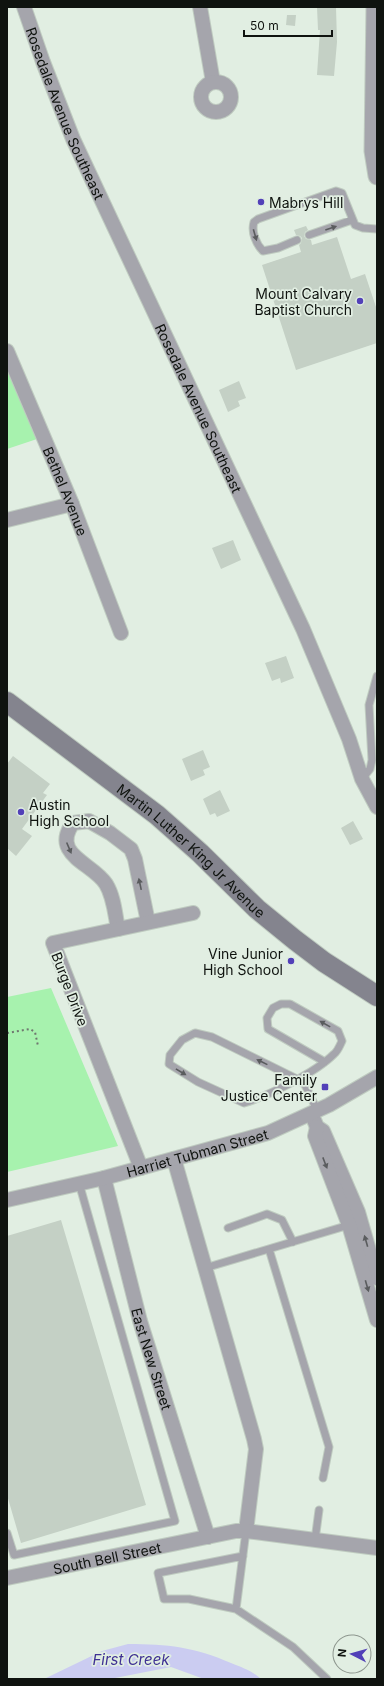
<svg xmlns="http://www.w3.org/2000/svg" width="384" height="1686" font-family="Inter,sans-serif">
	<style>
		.green { fill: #a7f2ae }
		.water { fill: #cbccf1 }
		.building { fill: #c4d0c5 }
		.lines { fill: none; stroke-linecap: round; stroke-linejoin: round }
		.service-casing { stroke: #bfcbc0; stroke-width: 9 }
		.minor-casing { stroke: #bfcbc0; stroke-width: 16 }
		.tertiary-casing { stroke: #bfcbc0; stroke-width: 19 }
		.secondary-casing { stroke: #bfcbc0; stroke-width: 22 }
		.path { stroke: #6f776f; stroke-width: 2; stroke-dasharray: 2 3; stroke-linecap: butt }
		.service { stroke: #a5a5ac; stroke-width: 7 }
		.minor { stroke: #a5a5ac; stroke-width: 14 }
		.tertiary { stroke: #a5a5ac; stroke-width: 17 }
		.secondary { stroke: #84848e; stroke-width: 20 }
		.oneway { fill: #5a5c5e }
		.poi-dot { fill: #5240b8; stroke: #e1eee2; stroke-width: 1.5 }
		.labels { text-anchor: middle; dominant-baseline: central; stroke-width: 3.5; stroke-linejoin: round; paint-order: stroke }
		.street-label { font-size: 14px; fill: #0f130f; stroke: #e1eee2 }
		.poi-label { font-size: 14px; fill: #0f130f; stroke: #e1eee2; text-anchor: end }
		.water-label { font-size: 15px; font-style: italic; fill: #3f3094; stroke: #e1eee2 }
	</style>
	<rect width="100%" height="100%" fill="#e1eee2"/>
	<path class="green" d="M7 358 43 437 7 449Z
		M51 988 118 1146 7 1172V997Z"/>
	<path class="water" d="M128 1644C168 1644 194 1647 231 1663 243 1668 251 1670 261 1679H204L171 1667 110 1679H44L102 1651Z"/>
	<path class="building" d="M317 7H336L337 42 334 76 317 75 320 30H318Z
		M287 15H296L295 26 286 25Z
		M306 226 308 230 305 232 304 236 306 239 311 240 312 245 337 237 351 279 365 274 377 310V343L296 370 262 265 301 252 299 245 301 243 302 238 300 236 296 235 294 230Z
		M239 381 246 398 238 401 240 406 228 412 219 390Z
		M233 540 241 560 221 569 212 548Z
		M286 656 294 678 281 683 280 678 272 681 265 663Z
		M203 750 210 767 203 770 205 775 191 781 182 759Z
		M13 756 50 784 43 793 47 795 22 829 32 836 16 856 7 848V764Z
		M220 790 230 811 217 817 215 813 210 815 203 799Z
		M353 821 363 839 350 845 341 828Z
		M61 1220 146 1505 21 1543 7 1495V1236Z"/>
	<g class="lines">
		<defs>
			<path id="service" d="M309 235 352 220
				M297 240 278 248 263 251C256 244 251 232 254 222L258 219 336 191 342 193 355 225 363 228 377 229
				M362 779 370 769 372 760 369 705 377 676
				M317 1110 305 1085 297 1079 212 1037 195 1033 182 1040 170 1055 169 1064 198 1082 244 1103C270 1095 315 1073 334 1054 338 1051 340 1045 342 1041L338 1031 290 1004H281L273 1008 267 1018 268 1029 325 1062
				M228 1228 267 1214 282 1220 293 1242
				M269 1249 329 1447 323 1478
				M205 1268 349 1225
				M7 1533 14 1555 175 1521 79 1183
				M315 1540 319 1510
				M243 1556 158 1573 164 1599H189L236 1609 246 1531
				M236 1609 293 1647 327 1679"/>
			<g id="minor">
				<path id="s1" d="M24 7 43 62 73 139 303 629 349 739 362 779 377 807"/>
				<path d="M200 7 213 82"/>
				<circle cx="216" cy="97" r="15"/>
				<path id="s2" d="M7 351 72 504 121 633"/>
				<path d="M7 520 72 504"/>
				<path d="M118 929C115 914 114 897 106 884 93 863 50 855 73 823L89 821 110 833 131 849 135 859 148 922"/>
				<path d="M314 1120 317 1127 323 1131 358 1212 377 1278"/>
				<path d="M317 1127 315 1136 349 1225 377 1320"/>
				<path d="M174 1159 254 1439 256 1449 246 1531"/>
				<path d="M141 1168 53 943 193 913"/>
				<path id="s3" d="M104 1178 140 1321 208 1537"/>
				<path id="s4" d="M7 1200 104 1178 268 1133 329 1105 377 1077"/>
				<path id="s5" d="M7 1578 236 1531H246L377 1548"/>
			</g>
			<path id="tertiary" d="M375 7 373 151 377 176"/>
			<g id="secondary">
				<path id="s6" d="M7 702 157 815 200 853 257 909 295 940 324 962 377 996"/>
			</g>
		</defs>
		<use href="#service" class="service-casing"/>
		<use href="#minor" class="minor-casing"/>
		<use href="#tertiary" class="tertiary-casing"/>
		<use href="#secondary" class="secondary-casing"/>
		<path class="path" d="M7 1033 30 1029 35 1032 38 1046"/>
		<use href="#service" class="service"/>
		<use href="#minor" class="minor"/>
		<use href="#tertiary" class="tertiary"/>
		<use href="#secondary" class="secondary"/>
	</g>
	<defs><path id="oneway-solid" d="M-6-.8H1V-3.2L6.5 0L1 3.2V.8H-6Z"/></defs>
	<g class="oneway">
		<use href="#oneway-solid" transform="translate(331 228) rotate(-19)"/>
		<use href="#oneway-solid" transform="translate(255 235) rotate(74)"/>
		<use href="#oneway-solid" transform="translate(69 848) rotate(67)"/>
		<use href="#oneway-solid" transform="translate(140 884) rotate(-102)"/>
		<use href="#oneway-solid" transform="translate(325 1024) rotate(-151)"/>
		<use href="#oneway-solid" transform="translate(262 1062) rotate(-154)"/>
		<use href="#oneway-solid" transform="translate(181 1072) rotate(31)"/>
		<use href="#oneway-solid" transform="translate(325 1163) rotate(69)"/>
		<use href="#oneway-solid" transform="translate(366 1241) rotate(-106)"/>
		<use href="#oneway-solid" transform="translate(367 1286) rotate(74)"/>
	</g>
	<g class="poi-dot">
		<circle cx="261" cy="202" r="4"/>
		<circle cx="360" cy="301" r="4"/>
		<circle cx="21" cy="812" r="4"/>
		<circle cx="291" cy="961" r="4"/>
		<rect x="321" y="1083" width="8" height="8" rx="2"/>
	</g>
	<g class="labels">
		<g class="street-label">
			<text stroke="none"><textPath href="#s1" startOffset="114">Rosedale Avenue Southeast</textPath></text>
			<text stroke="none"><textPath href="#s1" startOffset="438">Rosedale Avenue Southeast</textPath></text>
			<text stroke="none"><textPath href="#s2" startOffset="152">Bethel Avenue</textPath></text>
			<text stroke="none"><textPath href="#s6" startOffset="237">Martin Luther King Jr Avenue</textPath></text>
			<text transform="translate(70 989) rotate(69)">Burge Drive</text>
			<text stroke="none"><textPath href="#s4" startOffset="196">Harriet Tubman Street</textPath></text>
			<text stroke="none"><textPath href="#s3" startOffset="187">East New Street</textPath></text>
			<text stroke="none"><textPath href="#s5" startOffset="102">South Bell Street</textPath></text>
		</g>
		<g class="poi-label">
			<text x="269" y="202" text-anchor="start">Mabrys Hill</text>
			<text x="352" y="293">Mount Calvary<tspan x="352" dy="16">Baptist Church</tspan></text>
			<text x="29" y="804" text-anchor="start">Austin<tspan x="29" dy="16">High School</tspan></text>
			<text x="283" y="953">Vine Junior<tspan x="283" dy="16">High School</tspan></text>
			<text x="317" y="1079">Family<tspan x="317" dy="16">Justice Center</tspan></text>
		</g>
		<g class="water-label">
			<text x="131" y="1659">First Creek</text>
		</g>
	</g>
	<rect width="384" height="1686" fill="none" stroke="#0f130f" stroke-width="16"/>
	<g transform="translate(352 1654) rotate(276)"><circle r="19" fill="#e1eee2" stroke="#8d968e"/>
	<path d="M0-3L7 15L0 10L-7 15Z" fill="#5240b8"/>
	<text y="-6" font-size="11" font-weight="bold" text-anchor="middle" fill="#0f130f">N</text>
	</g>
	<path d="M244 30v6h88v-6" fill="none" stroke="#0f130f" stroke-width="2"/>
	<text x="250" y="30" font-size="12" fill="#0f130f" stroke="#e1eee2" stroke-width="3" paint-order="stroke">50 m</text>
</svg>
